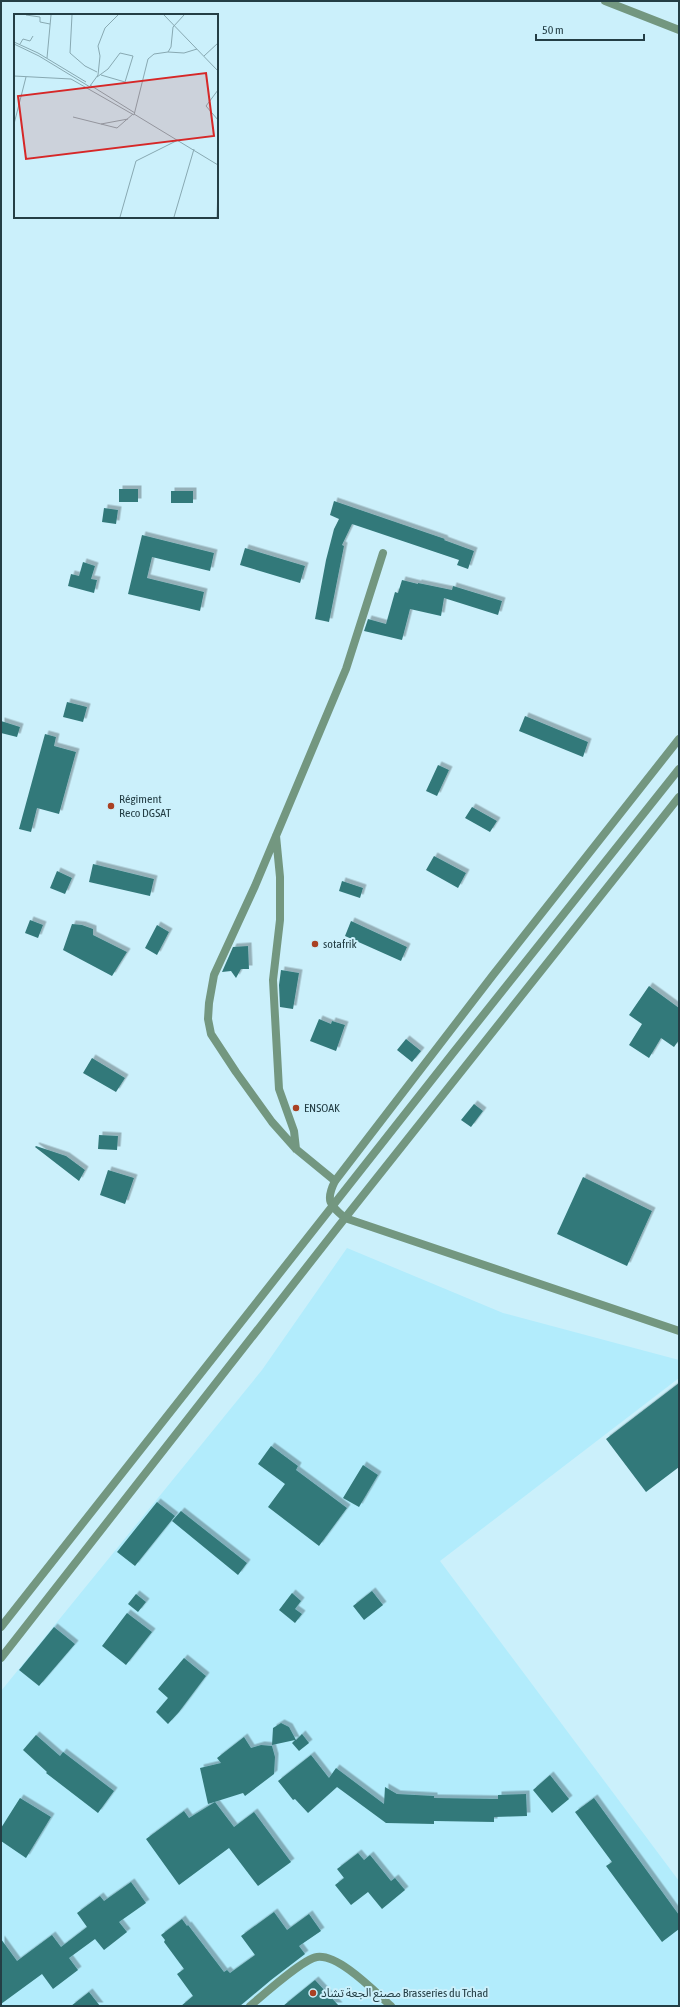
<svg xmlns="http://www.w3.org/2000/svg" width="680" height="2007" font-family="'Asap Condensed','Noto Sans Arabic',sans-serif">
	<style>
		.built { fill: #b2ecfc }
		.building { fill: #33797a; filter: url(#shadow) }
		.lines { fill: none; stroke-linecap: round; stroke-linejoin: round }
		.service { stroke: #739780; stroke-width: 8 }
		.minor { stroke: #739780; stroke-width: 8 }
		.tertiary { stroke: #739780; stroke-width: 8 }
		.poi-dot { fill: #a94123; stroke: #cbf0fb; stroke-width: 1.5 }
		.labels { text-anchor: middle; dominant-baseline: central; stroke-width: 4; stroke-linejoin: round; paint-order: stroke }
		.poi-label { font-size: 12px; fill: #243e45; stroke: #cbf0fb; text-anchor: start }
		.inset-road { fill: none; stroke: #88a9b2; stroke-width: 1 }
		.view { fill: #d62828; fill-opacity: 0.15; stroke: #d62828; stroke-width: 2 }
		.inset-edge { fill: none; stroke: #243e45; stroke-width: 2 }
	</style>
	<defs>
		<filter id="shadow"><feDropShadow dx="3.5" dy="-3.5" stdDeviation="0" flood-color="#0004"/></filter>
	</defs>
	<rect width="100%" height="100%" fill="#cbf0fb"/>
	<path class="built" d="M347 1248 503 1313 679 1360V1378L440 1561 679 1881V2006H1V1691L262 1370Z"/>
	<path class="building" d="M119 489H138V502H119Z
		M171 491H193V503H171Z
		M334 501 445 539 444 540 474 551 468 569 457 565 459 560 352 524 342 545 344 546 329 622 315 619 326 560 334 529 339 519 330 515Z
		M104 508 118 510 116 524 102 522Z
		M142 535 214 553 210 571 152 557 147 578 204 592 200 611 128 594Z
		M245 548 305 566 300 583 240 565Z
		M83 562 95 566 91 579 97 580 94 593 68 586 71 574 79 576Z
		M402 580 418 584V583L452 590 453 586 502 601 498 615 444 598 441 616 410 609 402 640 364 631 368 619 386 624 395 592 398 593Z
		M67 702 87 707 83 722 63 717Z
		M525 716 588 742 583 757 519 731Z
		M1 721 20 727 17 737 1 733Z
		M45 734 56 737 54 746 76 752 59 814 37 808 31 832 19 829Z
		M438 765 449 770 437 796 426 791Z
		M472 807 497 821 490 832 465 818Z
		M434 856 466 873 458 888 426 870Z
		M93 864 154 879 150 896 89 882Z
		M57 871 72 878 65 894 50 888Z
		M342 881 363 888 360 898 339 891Z
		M30 920 43 925 38 938 25 933Z
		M351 921 407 947 401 961 345 936Z
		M72 924 82 925 93 929V935L127 952 112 976 63 950Z
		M157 925 169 932 157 955 145 948Z
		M248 946 249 969H241L236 978 231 971 222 972 233 947Z
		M281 970 299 973 293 1009 280 1007 279 985Z
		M649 986 679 1008V1040L674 1047 661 1038 649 1058 629 1045 642 1024 629 1015Z
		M319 1019 331 1024 332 1021 345 1025 336 1051 310 1041Z
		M406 1039 421 1051 412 1062 397 1050Z
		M92 1058 125 1078 116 1092 83 1073Z
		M474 1104 483 1111 471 1127 461 1120Z
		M99 1135 118 1136 117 1150 98 1149Z
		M36 1146 66 1156 85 1170 79 1181 35 1147Z
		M108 1170 134 1178 125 1204 100 1195Z
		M583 1177 652 1211 627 1266 557 1234Z
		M679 1383V1467L646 1492 606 1439Z
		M271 1446 298 1466 296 1470 347 1508 319 1546 268 1507 285 1484 258 1464Z
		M363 1465 378 1475 359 1507 343 1498Z
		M157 1502 175 1516 135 1566 117 1552Z
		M181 1511 247 1563 238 1575 172 1521Z
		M372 1591 383 1605 364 1620 353 1606Z
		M292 1593 301 1601 295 1609 302 1614 295 1623 279 1610Z
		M136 1594 146 1602 138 1612 128 1604Z
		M127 1613 152 1632 126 1665 102 1646Z
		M54 1627 75 1644 39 1686 19 1670Z
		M184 1658 206 1676 179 1712 168 1724 156 1712 168 1698 158 1689Z
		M281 1723 289 1727 296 1740 302 1734 309 1743 299 1751 292 1743 295 1740 272 1745 273 1728Z
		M36 1735 60 1756 63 1752 114 1791 98 1813 46 1773 47 1772 23 1750Z
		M244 1737 251 1748 261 1745 272 1746 275 1757 274 1774 245 1796 243 1793 208 1804 200 1768 221 1763 217 1758Z
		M311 1755 329 1778 336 1768 384 1804 385 1787 397 1794 434 1796V1798L498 1799V1795L526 1794 527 1816 494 1817V1822L434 1821V1824L386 1823 337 1787 308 1813 295 1799 293 1800 278 1781Z
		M550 1775 569 1799 552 1813 533 1790Z
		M20 1798 51 1817 26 1858 1 1841V1828Z
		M594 1798 679 1915V1929L662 1942 606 1866 612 1862 575 1812Z
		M215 1802 234 1827 254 1812 291 1862 258 1886 229 1848 179 1885 146 1839 184 1811 189 1818Z
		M358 1853 364 1860 370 1855 391 1881 395 1878 405 1890 382 1909 368 1892 351 1905 335 1885 344 1878 337 1869Z
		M131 1882 146 1903 119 1922 127 1932 104 1950 95 1939 69 1958 78 1970 53 1989 42 1974 1 2004V1939L17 1961 52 1935 61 1947 87 1927 77 1913 100 1896 104 1901Z
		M274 1912 287 1930 309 1914 321 1931 299 1946 305 1954 271 1980 240 2006H181L193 1996 177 1974 184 1969 164 1942 165 1940 161 1935 182 1919 187 1926 188 1925 224 1972 227 1970 230 1973 255 1955 241 1936Z
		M315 1980 339 2006H283Z
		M89 1992 100 2006H71Z"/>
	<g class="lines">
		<path class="service" d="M276 836 280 877V920L273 980 279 1089 294 1131 296 1149
			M335 1181 296 1149 272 1122 236 1072 211 1034 208 1019 209 1003 214 975 255 886 346 669 383 553
			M345 1218 679 1331
			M250 2006C263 1995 303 1959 317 1957 339 1954 375 1992 391 2006"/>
		<path class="minor" d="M605 1 679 30
			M345 1218C330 1205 325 1201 335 1181L493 975 679 739"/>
		<path class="tertiary" d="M1 1627 453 1053 679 769
			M1 1658 345 1218 679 797"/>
	</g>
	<g class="poi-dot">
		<circle cx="111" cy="806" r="4"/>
		<circle cx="315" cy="944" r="4"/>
		<circle cx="296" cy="1108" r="4"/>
		<circle cx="313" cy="1993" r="4"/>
	</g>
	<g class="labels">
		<g class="poi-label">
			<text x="119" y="799">Régiment<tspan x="119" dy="14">Reco DGSAT</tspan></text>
			<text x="323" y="944">sotafrik</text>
			<text x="304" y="1108">ENSOAK</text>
			<text x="321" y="1993">مصنع الجعة تشاد Brasseries du Tchad</text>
		</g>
	</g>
	<g transform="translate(14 14)">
		<rect width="204" height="204" fill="#cbf0fb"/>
		<path class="inset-road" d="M12 1 26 3V8L36 10M58 1 56 39 71 52 83 58M150 1 204 57M0 28 24 39 72 68M0 30 25 42 76 73M6 30 9 25 16 27 19 22M154 38 170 39 183 35M190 42 204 29M33 44 37 1M0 62 57 65 120 101 134 45 140 40 154 38 157 33 159 13 170 1M83 63 94 55 106 39 119 42 111 68 87 61M76 71 121 99M76 72 84 61 86 42 84 32 91 14 104 1M204 76 192 92 204 106M120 100 204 151M59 103 103 114 119 100M0 110 12 63M87 110 114 105M106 203 122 147 164 126M160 203 180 135M203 203 204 173"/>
		<path class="view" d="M192 59 200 122 12 145 4 82Z"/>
		<rect width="204" height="204" class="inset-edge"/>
	</g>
	<rect width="680" height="2007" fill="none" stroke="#243e45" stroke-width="4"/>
	<path d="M536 34v6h108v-6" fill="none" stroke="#243e45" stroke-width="2"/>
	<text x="542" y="34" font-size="12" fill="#243e45" stroke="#cbf0fb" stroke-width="3" paint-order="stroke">50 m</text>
</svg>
